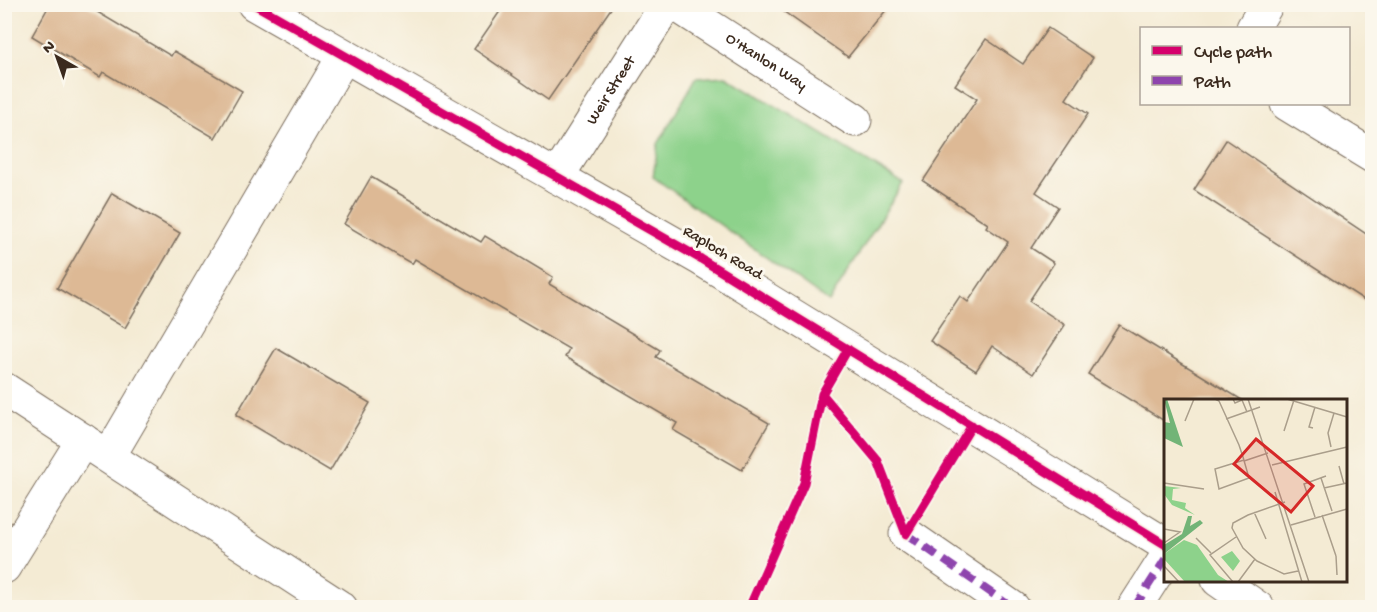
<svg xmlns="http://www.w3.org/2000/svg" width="1377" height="612" font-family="'Gochi Hand',sans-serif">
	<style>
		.green { fill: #8dd28b; stroke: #647e54; stroke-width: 1.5 }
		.building { fill: #ddb995 }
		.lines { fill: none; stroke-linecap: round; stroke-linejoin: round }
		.minor-casing { stroke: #7c6e5e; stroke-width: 35 }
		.minor { stroke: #fff; stroke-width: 33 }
		.quiet { stroke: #8e44ad; stroke-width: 8; stroke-dasharray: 15 8; stroke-linecap: butt }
		.cycleway-casing { stroke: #fbf7ec; stroke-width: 13 }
		.cycleway { stroke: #d6006c; stroke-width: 9 }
		.labels { text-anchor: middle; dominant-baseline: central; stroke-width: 6; stroke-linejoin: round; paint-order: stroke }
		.street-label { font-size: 16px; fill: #3b2a1e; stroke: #fbf7ec }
		.inset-road { fill: none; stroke: #aa9e8b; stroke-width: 1.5 }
		.view { fill: #d62828; fill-opacity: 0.15; stroke: #d62828; stroke-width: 3 }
		.inset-edge { fill: none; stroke: #3b2a1e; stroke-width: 3 }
	</style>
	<rect width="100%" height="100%" fill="#fbf7ec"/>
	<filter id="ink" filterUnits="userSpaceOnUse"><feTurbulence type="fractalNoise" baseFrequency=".0167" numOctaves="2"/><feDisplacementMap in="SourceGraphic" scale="12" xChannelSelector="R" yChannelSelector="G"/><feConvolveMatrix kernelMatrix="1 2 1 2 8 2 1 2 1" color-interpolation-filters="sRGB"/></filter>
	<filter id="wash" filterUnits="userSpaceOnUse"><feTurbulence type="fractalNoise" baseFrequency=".008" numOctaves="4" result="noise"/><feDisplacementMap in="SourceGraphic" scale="24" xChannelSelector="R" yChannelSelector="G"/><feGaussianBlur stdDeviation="1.35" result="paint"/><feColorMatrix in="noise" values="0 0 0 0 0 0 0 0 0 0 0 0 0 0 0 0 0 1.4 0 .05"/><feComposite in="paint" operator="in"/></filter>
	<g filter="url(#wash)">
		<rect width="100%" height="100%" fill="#f4ebd4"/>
		<path class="green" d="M726 76 903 183 829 302 653 177 658 144 696 78Z"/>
		<g id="blocks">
			<path class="building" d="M50 4H84L171 56 174 51 242 91 215 138 103 72 100 77 32 36Z
				M505 4H614L548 100 474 49Z
				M773 4H891L848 57Z
				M1048 28 1093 58 1066 99 1088 114 1036 192 1058 207 1031 248 1054 263 1029 301 1065 325 1033 374 992 346 976 371 930 341 960 296 968 302 1008 242 986 227 988 224 923 181 977 99 955 85 986 39 1023 64Z
				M1226 140 1372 238V305L1194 190Z
				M371 177 481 242 485 236 553 277 549 284 660 350 656 357 769 423 742 470 673 430 677 423 565 357 569 349 415 259 412 264 344 224Z
				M112 193 180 233 125 328 57 288Z
				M1119 325 1242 400H1166V422L1088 374Z
				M276 348 370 403 330 471 236 415Z"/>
		</g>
	</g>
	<g filter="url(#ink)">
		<use href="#blocks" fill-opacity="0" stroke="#7c6e5e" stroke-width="1.5"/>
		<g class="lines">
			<defs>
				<g id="minor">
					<path d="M254 4 701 259 1166 545"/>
					<path id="s1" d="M675 4 855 120"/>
					<path d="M1253 28 1267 4"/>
					<path d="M1287 104 1372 156"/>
					<path id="s2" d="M557 177 667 4"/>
					<path d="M4 389 341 608"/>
					<path d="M109 456 344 56"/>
					<path d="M906 534 1013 608"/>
					<path d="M4 567 83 440"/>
					<path d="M1218 580 1258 608"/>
					<path d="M1134 608 1166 558"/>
				</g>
			</defs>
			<use href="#minor" class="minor-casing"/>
			<use href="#minor" class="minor"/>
			<path class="quiet" d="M906 534 1013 608
				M1134 608 1166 558"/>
			<defs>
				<path id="cycleway" d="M254 4 701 259 1166 545
					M848 349 822 394 878 461 906 534
					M906 534 972 425
					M749 608 804 483 822 394"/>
			</defs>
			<use href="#cycleway" class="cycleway-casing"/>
			<use href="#cycleway" class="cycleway"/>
		</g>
	</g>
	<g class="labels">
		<g class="street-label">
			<text stroke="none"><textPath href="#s1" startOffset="108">O'Hanlon Way</textPath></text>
			<text stroke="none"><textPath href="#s2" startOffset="102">Weir Street</textPath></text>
			<text transform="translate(722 254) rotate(31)">Raploch Road</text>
		</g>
	</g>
	<g transform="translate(1164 399)">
		<rect width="183" height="183" fill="#f4ebd4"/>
		<path d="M0 87 17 89 9 90 8 101 22 104 21 109 31 116 8 106 0 95ZM20 141 33 146 54 176 65 183H21L0 160V155ZM68 152 76 162 69 172 57 158Z" fill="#8dd28b"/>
		<path d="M0 0H3L19 48 0 39V23L6 24ZM24 117H28L26 127 36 121 39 124 0 155V146L18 135Z" fill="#72b477"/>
		<path class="inset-road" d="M51 0 55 2 75 46 79 58 85 79 55 90 51 70 80 61M69 0 71 4 78 1 83 13M84 0 145 183M123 0 183 18M62 20 96 8M21 22 30 0M149 29 145 28 151 8M120 32 130 1M167 48 164 34 170 14M80 62 104 54M108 66 183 48M175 67 180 85M157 79 168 112M0 84 40 90M160 89 183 84M111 93 138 183M121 103 84 116 69 124 68 129 79 149 93 162 120 175 134 172M90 113 102 140M158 116 172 157M151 118 140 85 162 77M127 126 183 110M0 130 16 133 0 144M32 139 47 154M172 157 173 176M0 167 15 183M69 183 46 156 72 138M74 183 91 160"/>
		<path class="view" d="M92 40 149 87 127 113 70 65Z"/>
		<rect width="183" height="183" class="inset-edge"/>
	</g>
	<rect width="1377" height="612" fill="none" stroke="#fbf7ec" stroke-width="24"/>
	<rect x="1140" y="27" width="210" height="78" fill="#fbf7ec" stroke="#aea59a" stroke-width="1.5"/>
	<rect x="1152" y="46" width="30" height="9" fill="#d6006c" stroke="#aea59a" stroke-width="1.5"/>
	<text x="1194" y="57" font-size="18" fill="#3b2a1e">Cycle path</text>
	<rect x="1152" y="76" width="30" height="9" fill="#8e44ad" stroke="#aea59a" stroke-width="1.5"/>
	<text x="1194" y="87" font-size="18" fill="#3b2a1e">Path</text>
	<g transform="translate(57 57) rotate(320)" stroke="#fbf7ec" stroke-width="4.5" paint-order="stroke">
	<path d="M0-4.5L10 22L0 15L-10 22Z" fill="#3b2a1e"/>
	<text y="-9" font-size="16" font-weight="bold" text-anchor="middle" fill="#3b2a1e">N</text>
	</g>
</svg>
